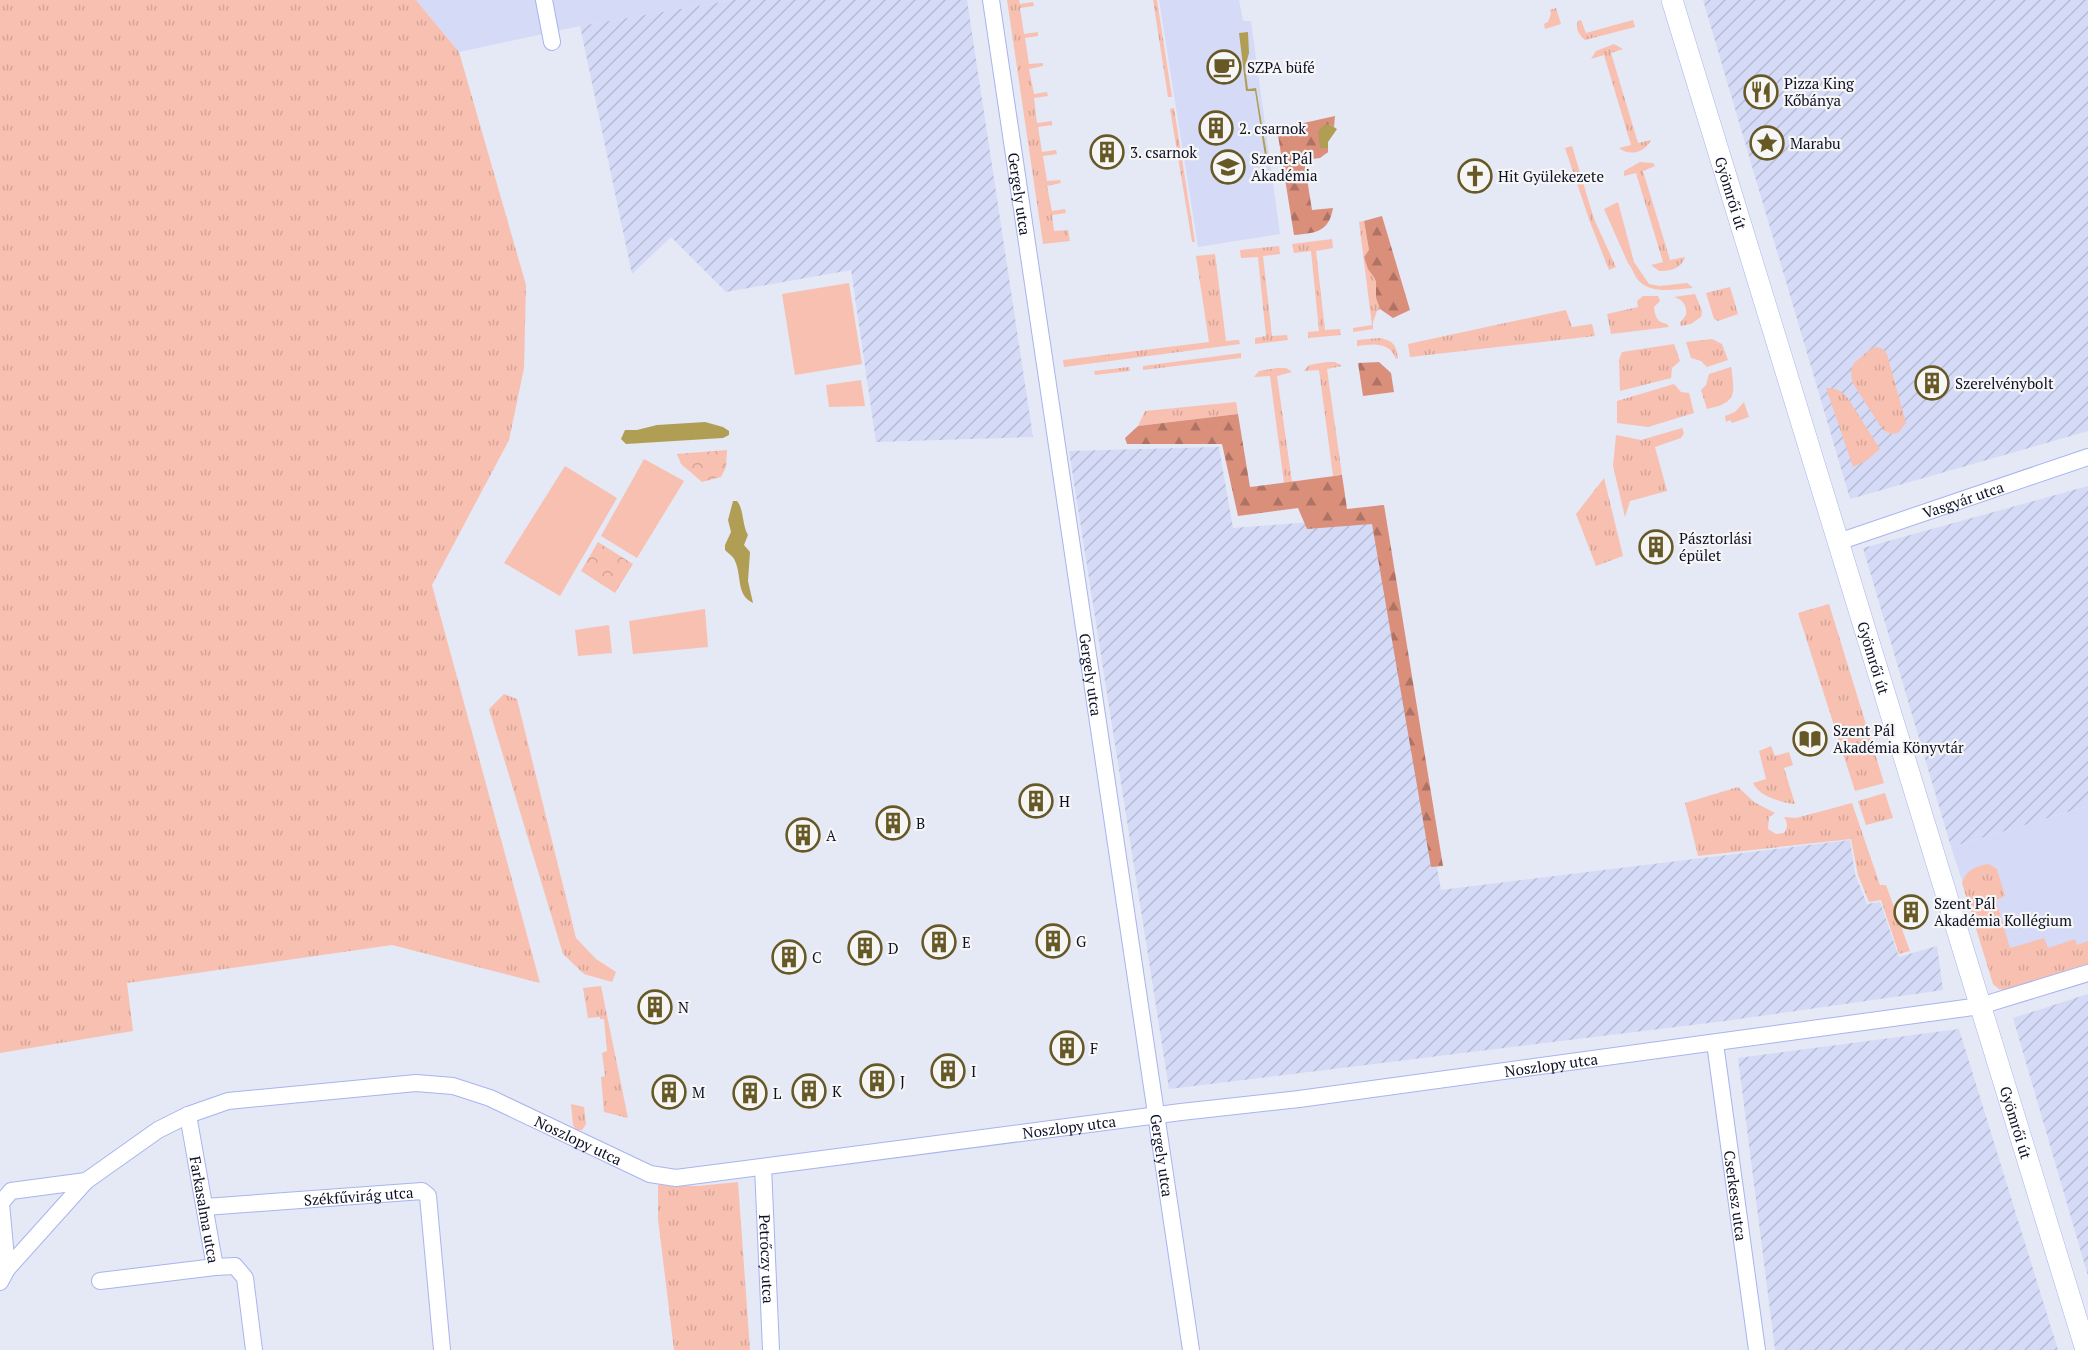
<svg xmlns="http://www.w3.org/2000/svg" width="2088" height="1350" font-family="'PT Serif',serif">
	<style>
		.built { fill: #d5dbf7 }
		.industrial { fill: url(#industrial-furrows) }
		.grass { fill: url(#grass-tufts) }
		.forest { fill: url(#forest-firs) }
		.park { fill: url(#park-crowns) }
		.garden { fill: #f8c0b1 }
		.water { fill: #b19e55 }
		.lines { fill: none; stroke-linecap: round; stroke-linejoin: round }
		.minor-casing { stroke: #a8b4f0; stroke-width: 18 }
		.tertiary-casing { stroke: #a8b4f0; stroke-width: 22 }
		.minor { stroke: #fff; stroke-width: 16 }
		.tertiary { stroke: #fff; stroke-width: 21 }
		.labels { text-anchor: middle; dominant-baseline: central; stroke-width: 4.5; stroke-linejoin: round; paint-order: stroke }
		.poi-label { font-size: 15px; fill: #0e1126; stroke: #f6f6f6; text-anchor: start }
		.street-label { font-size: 15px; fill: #0e1126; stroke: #f6f6f6 }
	</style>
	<defs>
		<pattern id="industrial-furrows" width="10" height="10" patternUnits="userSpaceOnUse" patternTransform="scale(1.5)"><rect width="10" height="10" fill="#d5dbf7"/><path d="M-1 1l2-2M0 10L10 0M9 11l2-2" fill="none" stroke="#b6bbd4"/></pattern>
		<pattern id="grass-tufts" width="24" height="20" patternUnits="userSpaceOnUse" patternTransform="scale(1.5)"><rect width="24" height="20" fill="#f8c0b1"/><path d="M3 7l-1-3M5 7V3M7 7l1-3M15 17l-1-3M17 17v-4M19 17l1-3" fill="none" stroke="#d3a498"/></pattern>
		<pattern id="forest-firs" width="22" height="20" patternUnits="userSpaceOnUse" patternTransform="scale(1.5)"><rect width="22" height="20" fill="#da8f7b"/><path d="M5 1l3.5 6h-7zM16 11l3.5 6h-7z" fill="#af7365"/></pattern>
		<pattern id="park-crowns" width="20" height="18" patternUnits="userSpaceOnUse" patternTransform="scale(1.5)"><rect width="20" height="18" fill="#f8c0b1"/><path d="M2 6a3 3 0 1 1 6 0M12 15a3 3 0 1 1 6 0" fill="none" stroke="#d3a498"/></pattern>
	</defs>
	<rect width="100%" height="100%" fill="#e5e8f5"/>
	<path class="built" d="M416 0H733L580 26 459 52Z
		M1159 0H1239L1243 21H1251L1280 234 1198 247Z
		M2088 806V954L1996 983 1951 847Z"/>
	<path class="industrial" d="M733 0H967L1033 437 876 442 851 270 726 292 671 237 632 274 580 26Z
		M1703 0H2088V431L1850 499Z
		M1219 447 1233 528 1376 517 1441 890 1850 840 1855 874 1867 904 1880 902 1899 957 1937 946 1943 990 1725 1021 1169 1089 1069 451Z
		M2088 486V806L1951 847 1863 548Z
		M2088 994V1276L2013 1018Z
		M1959 1029 2058 1350H1775L1738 1058Z"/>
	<path class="grass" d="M0 0H416L459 52 526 285 524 368 509 440 432 585 540 983 392 945 127 983 133 1031 0 1053Z
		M1007 0H1019L1020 4 1033 2 1034 6 1020 8 1024 34 1038 32V36L1025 38 1029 64 1043 63V66L1029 69 1034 94 1047 92 1048 96 1034 98 1037 123 1052 121V125L1038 127 1042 152 1056 150 1057 154 1043 156 1047 181 1060 180 1061 183 1047 186 1052 211 1065 209 1066 213 1052 215 1054 231 1068 230 1070 241 1043 244Z
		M1153 0H1157L1172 97H1168Z
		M1556 8 1561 24 1545 29 1544 24 1548 22 1551 14 1550 10Z
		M1581 20 1586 33 1633 20 1635 27 1585 40C1579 35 1575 29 1578 21Z
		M1614 44 1623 49 1611 53 1638 143 1651 140C1645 152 1630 157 1619 148L1631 145 1604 55 1591 59 1596 51Z
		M1174 108 1195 242H1192L1170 109Z
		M1572 146 1594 219 1616 267 1609 270 1590 222 1565 148Z
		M1640 162 1653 163 1655 166 1643 171 1670 260 1685 257C1681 269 1670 271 1659 271L1651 265 1663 262 1636 173 1624 176V171Z
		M1364 221 1369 250 1364 258 1377 280 1376 298 1380 309 1377 311 1373 322V329L1353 332V328L1372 325 1359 222Z
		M1332 239 1333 248 1316 251 1325 330 1340 329 1341 335 1308 338V332L1319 331 1311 251 1294 253 1292 244Z
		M1279 246 1280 254 1263 256 1272 336 1287 335 1288 340 1255 344V338L1266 336 1258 257 1241 258 1240 250Z
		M1215 254 1226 341 1239 340 1240 344 1064 367 1063 360 1209 342 1196 256Z
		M1634 262 1649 284 1660 286 1687 283 1693 288C1675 289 1652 295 1638 280 1634 275 1632 268 1628 263Z
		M1730 287 1738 314 1718 321 1714 319 1706 293Z
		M1695 294 1702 311 1701 317 1691 324 1681 326 1680 323 1686 315C1687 305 1683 300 1674 297Z
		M1643 296H1658L1660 301 1654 307C1655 317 1657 322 1667 324L1669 327 1611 334 1607 314 1638 307 1637 301Z
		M1566 310 1572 327 1592 324 1595 336 1410 357 1408 344Z
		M1380 338C1393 341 1396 344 1398 358L1396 359C1389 341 1373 344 1357 346V340Z
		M1712 339 1722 344 1728 360 1707 367 1701 361 1691 358 1686 342Z
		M1674 344 1680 361 1672 368 1671 378 1620 391 1619 360 1622 352Z
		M1877 347 1883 349 1887 354 1906 423 1898 433 1891 434 1883 430 1852 382 1851 371 1854 363 1872 348Z
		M1241 353V358L1143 370V366Z
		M1327 362H1335L1342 366 1327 369 1342 475 1333 476 1319 370 1304 371 1309 365Z
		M1129 367 1130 371 1095 375 1094 371Z
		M1731 367C1735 394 1737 403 1707 409L1701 390 1706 385 1709 374Z
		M1277 368H1286L1292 372 1277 376 1292 482 1284 483 1270 376 1254 377 1259 371Z
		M1674 384 1681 392 1689 393 1694 413 1648 427 1617 423V401Z
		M1826 388C1835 388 1841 390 1847 397L1880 449 1866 461 1853 467Z
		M1236 402 1238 414 1138 426 1145 411Z
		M1744 402 1749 417 1732 423 1730 420 1726 422 1725 416 1735 412Z
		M1682 428 1684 433 1681 438 1655 447 1667 491 1630 501 1625 517 1613 466 1616 435 1641 440Z
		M1604 478 1623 556 1596 566 1576 514Z
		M1829 604 1884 783 1855 791 1798 613Z
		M504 694 517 699 576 938 596 959 616 972 612 982 584 974 563 954 489 709Z
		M1771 746 1775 756 1789 752 1793 765 1784 768 1795 804C1780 802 1760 797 1753 783L1766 779 1759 751Z
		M1738 787 1754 802 1775 813 1769 817 1768 829 1776 834 1784 833C1788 827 1788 823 1784 817L1796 818 1852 803 1880 885H1886L1910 951 1899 954 1881 900 1869 902 1858 875 1851 839 1698 856 1685 803Z
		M1885 793 1893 818 1866 825 1858 801Z
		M1989 864 1997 869 2005 896 1996 900 2010 948 2044 938 2048 948 2075 939 2077 945 2088 941V964L2005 990 1999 989 1993 984 1962 883C1966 870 1975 866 1989 864Z
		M601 986 628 1118 604 1112 601 1077 605 1076 602 1053 607 1051 604 1019H600V1017L588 1018 583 988Z
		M571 1104 584 1107 586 1124 582 1130H576L573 1125Z
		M738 1182 750 1350H674L658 1219V1185L697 1186Z"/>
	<path class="forest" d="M1335 116 1334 127 1329 124 1320 148H1328V152L1320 158 1304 160 1312 210 1333 208C1329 232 1316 233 1294 235L1277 129Z
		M1382 216 1410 310 1393 318 1380 309 1376 298V280L1368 269 1364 257 1369 250 1364 221Z
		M1379 362 1391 373 1394 392 1363 396 1358 363Z
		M1238 414 1250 487 1342 475 1347 509 1384 505 1443 866 1431 867 1372 524 1307 529 1298 508 1238 516 1222 444H1127L1125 438 1138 426Z"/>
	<path class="park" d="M727 450 726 467 721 477 702 482 681 464 677 454Z
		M598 542 633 564 615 593 581 571Z"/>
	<path class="garden" d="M1618 202 1634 262 1628 263 1604 209Z
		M849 283 862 364 795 375 782 294Z
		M861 380 865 406 829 407 826 385Z
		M644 459 684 481 637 558 601 536Z
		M565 466 617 498 560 596 504 563Z
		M705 609 708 647 633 654 629 621Z
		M609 625 612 653 578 656 575 630Z"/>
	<path class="water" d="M1248 32 1249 53 1245 67 1248 89 1256 88 1267 155 1265 156 1255 91H1246L1239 33Z
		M1329 124 1337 129 1328 142V148H1320L1318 131 1324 125Z
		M705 422 723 427 729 431V435L723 438 626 444 621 439 625 430H637L657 425Z
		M733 501H737C744 509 742 525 748 535L744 545 750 552 748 581 753 603C736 595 742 576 735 561 734 557 728 553 725 550V545L731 532 728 520Z"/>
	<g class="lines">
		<defs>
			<g id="minor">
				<path d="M544 0 552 42"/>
				<path id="s1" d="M991 0 1191 1350"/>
				<path id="s2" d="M1838 542 2088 457"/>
				<path id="s3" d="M1715 1043 1757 1350"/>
				<path id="s4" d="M188 1115 215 1267 235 1266 245 1278 254 1350"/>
				<path id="s5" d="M763 1167 771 1350"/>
				<path id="s6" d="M205 1207 422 1191 428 1196 442 1350"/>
				<path d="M7 1269 1 1203 11 1191 86 1181"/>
				<path d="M100 1281 215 1267"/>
				<path id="s7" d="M0 1282 7 1269 86 1181 158 1130 188 1115 228 1101 416 1083 453 1086 490 1098 650 1174 676 1178 1181 1112 1299 1099 1951 1010 1980 1006 2088 973"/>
			</g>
			<g id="tertiary">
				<path id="s8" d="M1672 0 2086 1350"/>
			</g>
		</defs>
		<use href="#minor" class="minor-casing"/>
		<use href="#tertiary" class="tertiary-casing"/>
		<use href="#minor" class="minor"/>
		<use href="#tertiary" class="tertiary"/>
	</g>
	<defs>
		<symbol id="cafe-ring" viewBox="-11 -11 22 22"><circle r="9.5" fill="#f6f6f6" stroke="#665926" stroke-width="1.5"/><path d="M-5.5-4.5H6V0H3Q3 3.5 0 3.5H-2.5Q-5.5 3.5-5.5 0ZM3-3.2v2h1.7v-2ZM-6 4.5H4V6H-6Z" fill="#665926"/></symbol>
		<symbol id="restaurant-ring" viewBox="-11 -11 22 22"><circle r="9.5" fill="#f6f6f6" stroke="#665926" stroke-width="1.5"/><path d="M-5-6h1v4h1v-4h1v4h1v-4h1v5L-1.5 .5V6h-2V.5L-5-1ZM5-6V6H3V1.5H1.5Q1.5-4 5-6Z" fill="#665926"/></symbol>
		<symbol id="building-ring" viewBox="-11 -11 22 22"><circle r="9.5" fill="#f6f6f6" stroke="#665926" stroke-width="1.5"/><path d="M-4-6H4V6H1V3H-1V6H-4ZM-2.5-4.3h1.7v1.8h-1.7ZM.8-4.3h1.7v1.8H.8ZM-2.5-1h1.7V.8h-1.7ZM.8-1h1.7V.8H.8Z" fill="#665926"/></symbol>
		<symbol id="sight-ring" viewBox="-11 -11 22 22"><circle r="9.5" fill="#f6f6f6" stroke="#665926" stroke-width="1.5"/><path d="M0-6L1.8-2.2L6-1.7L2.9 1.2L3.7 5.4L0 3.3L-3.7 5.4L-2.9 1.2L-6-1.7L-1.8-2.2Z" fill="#665926"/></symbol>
		<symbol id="university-ring" viewBox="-11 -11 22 22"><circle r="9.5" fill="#f6f6f6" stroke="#665926" stroke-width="1.5"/><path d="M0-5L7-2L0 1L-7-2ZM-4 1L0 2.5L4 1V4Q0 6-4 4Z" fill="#665926"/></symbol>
		<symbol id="church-ring" viewBox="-11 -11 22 22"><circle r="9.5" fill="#f6f6f6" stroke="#665926" stroke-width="1.5"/><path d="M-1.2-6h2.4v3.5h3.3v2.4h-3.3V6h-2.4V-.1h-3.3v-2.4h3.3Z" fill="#665926"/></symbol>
		<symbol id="library-ring" viewBox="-11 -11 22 22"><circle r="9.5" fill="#f6f6f6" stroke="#665926" stroke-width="1.5"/><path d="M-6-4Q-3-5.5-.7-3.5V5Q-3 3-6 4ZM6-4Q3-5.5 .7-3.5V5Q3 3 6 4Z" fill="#665926"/></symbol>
	</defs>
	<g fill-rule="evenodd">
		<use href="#cafe-ring" x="1205" y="48" width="38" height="38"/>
		<use href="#restaurant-ring" x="1742" y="73" width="38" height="38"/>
		<use href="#building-ring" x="1197" y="109" width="38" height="38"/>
		<use href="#sight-ring" x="1748" y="124" width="38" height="38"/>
		<use href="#building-ring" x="1088" y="133" width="38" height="38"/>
		<use href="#university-ring" x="1209" y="148" width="38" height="38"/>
		<use href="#church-ring" x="1456" y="157" width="38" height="38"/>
		<use href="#building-ring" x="1913" y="364" width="38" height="38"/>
		<use href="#building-ring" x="1637" y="528" width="38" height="38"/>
		<use href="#library-ring" x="1791" y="720" width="38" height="38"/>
		<use href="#building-ring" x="1017" y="782" width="38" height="38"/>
		<use href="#building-ring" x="874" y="804" width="38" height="38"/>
		<use href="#building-ring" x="784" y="816" width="38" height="38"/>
		<use href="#building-ring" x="1892" y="893" width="38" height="38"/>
		<use href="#building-ring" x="1034" y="922" width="38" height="38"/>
		<use href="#building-ring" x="920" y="923" width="38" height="38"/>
		<use href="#building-ring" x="846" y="929" width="38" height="38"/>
		<use href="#building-ring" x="770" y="938" width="38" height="38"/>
		<use href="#building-ring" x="636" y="988" width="38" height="38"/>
		<use href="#building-ring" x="1048" y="1029" width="38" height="38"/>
		<use href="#building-ring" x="929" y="1052" width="38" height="38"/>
		<use href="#building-ring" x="858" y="1062" width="38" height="38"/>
		<use href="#building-ring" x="790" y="1072" width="38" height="38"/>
		<use href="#building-ring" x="650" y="1073" width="38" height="38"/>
		<use href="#building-ring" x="731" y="1074" width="38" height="38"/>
	</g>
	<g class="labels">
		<g class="poi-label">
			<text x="1247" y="67">SZPA büfé</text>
			<text x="1784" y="83">Pizza King<tspan x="1784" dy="17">Kőbánya</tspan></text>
			<text x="1239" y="128">2. csarnok</text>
			<text x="1790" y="143">Marabu</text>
			<text x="1130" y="152">3. csarnok</text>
			<text x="1251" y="158">Szent Pál<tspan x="1251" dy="17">Akadémia</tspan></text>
			<text x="1498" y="176">Hit Gyülekezete</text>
			<text x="1955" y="383">Szerelvénybolt</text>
			<text x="1679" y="538">Pásztorlási<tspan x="1679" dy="17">épület</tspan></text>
			<text x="1833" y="730">Szent Pál<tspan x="1833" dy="17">Akadémia Könyvtár</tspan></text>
			<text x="1059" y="801">H</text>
			<text x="916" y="823">B</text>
			<text x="826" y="835">A</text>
			<text x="1934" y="903">Szent Pál<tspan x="1934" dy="17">Akadémia Kollégium</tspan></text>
			<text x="1076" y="941">G</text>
			<text x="962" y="942">E</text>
			<text x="888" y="948">D</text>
			<text x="812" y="957">C</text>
			<text x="678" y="1007">N</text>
			<text x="1090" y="1048">F</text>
			<text x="971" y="1071">I</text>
			<text x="900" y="1081">J</text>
			<text x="832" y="1091">K</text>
			<text x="692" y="1092">M</text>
			<text x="773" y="1093">L</text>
		</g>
		<g class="street-label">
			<text stroke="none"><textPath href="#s8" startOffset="202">Gyömrői út</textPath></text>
			<text stroke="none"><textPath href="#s1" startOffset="196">Gergely utca</textPath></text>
			<text stroke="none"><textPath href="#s2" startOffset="132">Vasgyár utca</textPath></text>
			<text stroke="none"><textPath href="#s8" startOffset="688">Gyömrői út</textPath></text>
			<text stroke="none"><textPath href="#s1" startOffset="682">Gergely utca</textPath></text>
			<text stroke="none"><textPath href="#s7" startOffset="1648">Noszlopy utca</textPath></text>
			<text stroke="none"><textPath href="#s8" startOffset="1174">Gyömrői út</textPath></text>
			<text stroke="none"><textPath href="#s7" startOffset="1162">Noszlopy utca</textPath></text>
			<text stroke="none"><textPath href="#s7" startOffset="660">Noszlopy utca</textPath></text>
			<text stroke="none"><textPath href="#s1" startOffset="1168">Gergely utca</textPath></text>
			<text stroke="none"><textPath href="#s6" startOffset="154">Székfűvirág utca</textPath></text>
			<text stroke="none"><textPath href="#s3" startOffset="154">Cserkesz utca</textPath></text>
			<text stroke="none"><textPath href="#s4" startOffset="96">Farkasalma utca</textPath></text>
			<text stroke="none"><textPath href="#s5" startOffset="92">Petrőczy utca</textPath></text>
		</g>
	</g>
</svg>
